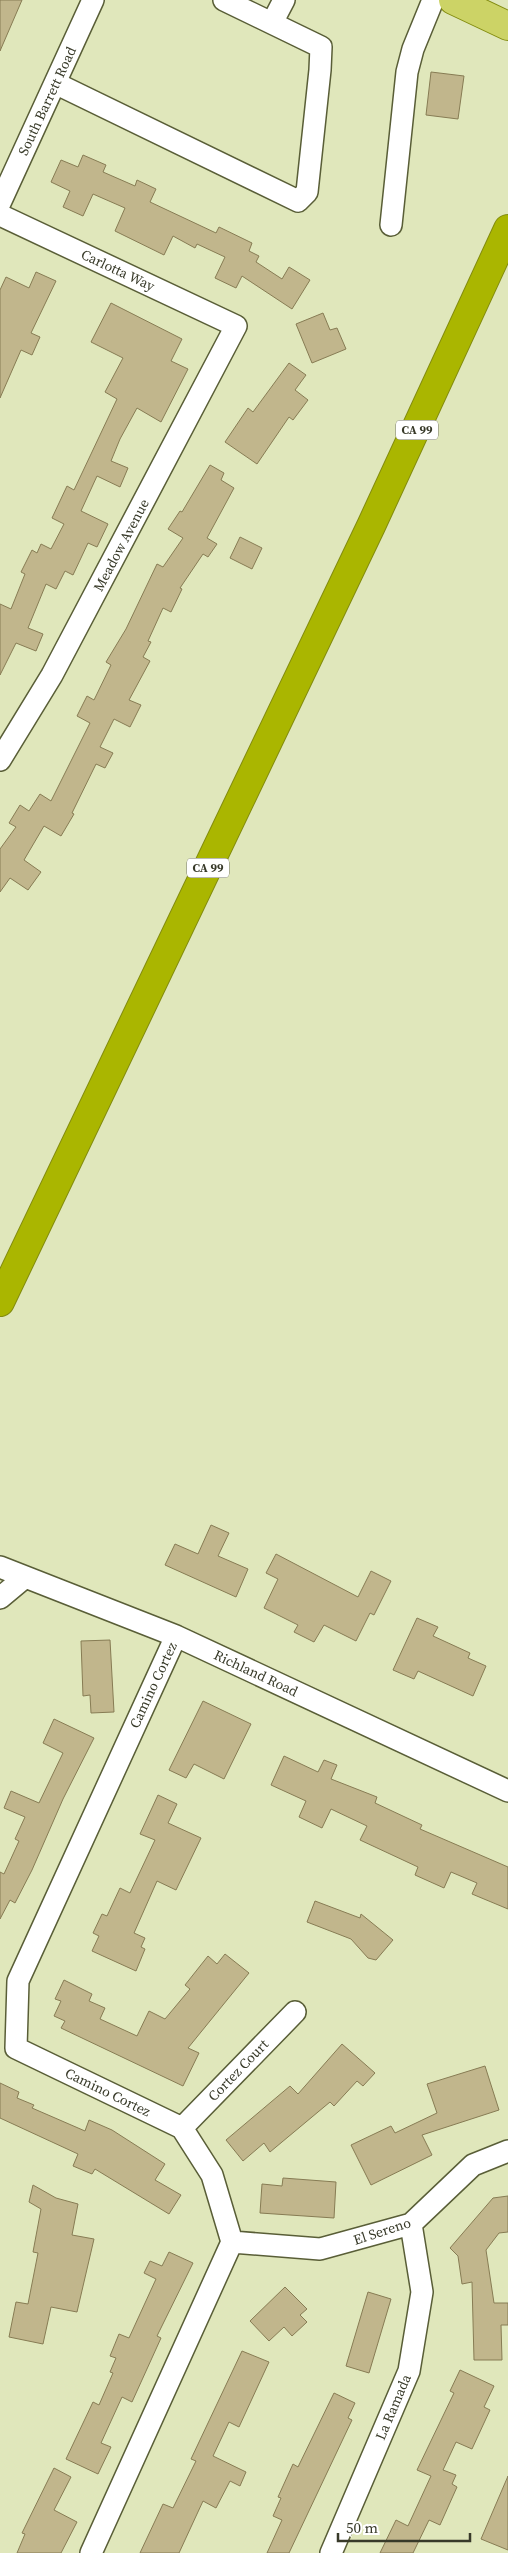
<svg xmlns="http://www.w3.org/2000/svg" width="508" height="2553" font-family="'Source Serif 4',serif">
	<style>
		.building { fill: #c1b68c; stroke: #877c54 }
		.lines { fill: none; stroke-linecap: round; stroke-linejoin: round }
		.minor-casing { stroke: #595e37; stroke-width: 24 }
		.major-casing { stroke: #828b0e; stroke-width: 30 }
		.highway-casing { stroke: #828b0e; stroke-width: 30 }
		.minor { stroke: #fff; stroke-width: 21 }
		.major { stroke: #ccd366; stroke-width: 28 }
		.highway { stroke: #aab600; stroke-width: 28 }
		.labels { text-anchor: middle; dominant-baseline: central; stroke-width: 4; stroke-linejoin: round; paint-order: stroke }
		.shield { fill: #fff; stroke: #747569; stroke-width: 1 }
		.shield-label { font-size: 12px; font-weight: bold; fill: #383a29 }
		.street-label { font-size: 14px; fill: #383a29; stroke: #fff }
	</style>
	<rect width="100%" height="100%" fill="#e0e7bb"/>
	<path class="building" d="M0 0H22L0 51Z
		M431 72 464 76 458 119 426 115Z
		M83 155 106 165 103 172 135 186 137 180 156 189 150 202 216 233 219 227 252 243 249 251 259 256 256 262 282 279 289 267 310 280 292 309 242 276 236 288 215 278 225 257 197 244 195 248 173 236 164 255 115 231 125 208 93 194 83 216 63 207 70 191 51 182 61 160 78 167Z
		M36 272 56 281 31 333 40 337 32 355 21 350 0 398V290L6 277 29 288Z
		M111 303 182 339 171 361 188 369 161 422 137 408 120 439 111 461 128 468 120 487 97 476 81 511 108 524 97 547 88 543 73 575 65 571 56 589 46 584 28 628 43 634 36 651 16 643 0 675V604L11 609 25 574 21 572 32 550 37 553 41 544 51 549 64 524 52 518 67 486 74 490 117 399 105 392 123 358 91 342Z
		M323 313 330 330 337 328 346 349 312 363 296 324Z
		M289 363 306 375 295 390 308 400 293 420 289 417 257 464 225 442 248 408 253 412Z
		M210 465 224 473 221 480 234 488 207 538 217 544 208 557 203 554 180 588 182 589 171 612 163 608 148 641 151 642 143 657 150 661 129 700 141 705 130 727 114 719 100 747 113 753 105 768 96 764 72 813 74 814 61 836 44 826 24 860 41 872 28 890 10 878 0 892V849L16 827 9 823 20 805 29 811 40 794 51 801 90 723 77 716 87 696 94 700 111 665 106 662 126 629 157 564 163 567 183 538 168 529 180 511 182 512Z
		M240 537 262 548 252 569 230 558Z
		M211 1525 229 1533 218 1556 248 1569 236 1597 165 1565 175 1544 198 1554Z
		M276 1554 358 1597 371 1571 391 1581 374 1615 370 1613 356 1641 324 1625 314 1642 294 1632 298 1625 264 1608 278 1579 266 1573Z
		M417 1618 438 1627 433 1636 470 1653 468 1658 486 1666 473 1696 418 1671 414 1679 393 1670Z
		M110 1640 114 1712 91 1713 90 1695 83 1696 81 1641Z
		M203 1701 251 1724 224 1779 194 1764 186 1778 169 1770Z
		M54 1719 94 1738 63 1799 32 1870 15 1903 10 1900 0 1919V1872L4 1874 19 1841 15 1839 25 1817 4 1808 11 1791 39 1803 63 1753 43 1743Z
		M284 1756 318 1772 324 1760 337 1765 331 1779 377 1797 375 1803 422 1825 420 1829 508 1867V1909L472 1894 477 1883 451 1872 444 1888 415 1875 418 1867 360 1840 367 1826 331 1809 322 1828 299 1817 306 1801 271 1785Z
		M158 1795 177 1804 168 1823 201 1838 176 1890 157 1881 134 1933 145 1938 141 1947 145 1949 136 1971 92 1951 99 1936 93 1933 102 1914 107 1916 120 1888 130 1893 155 1840 140 1834Z
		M315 1901 360 1918 361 1914 393 1940 376 1960 368 1958 351 1939 307 1922Z
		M225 1954 249 1973 188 2048 199 2053 183 2086 61 2028 65 2021 54 2016 61 2001 55 1999 64 1980 92 1994 89 2001 105 2008 100 2019 137 2036 149 2011 165 2019 190 1989 185 1985 208 1956 217 1964Z
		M342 2044 375 2073 363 2086 357 2081 334 2106 330 2102 270 2152 264 2143 243 2161 226 2140 290 2086 298 2094Z
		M485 2066 499 2110 422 2135 432 2155 371 2185 351 2145 391 2126 395 2133 437 2113 427 2084Z
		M0 2083 19 2092 17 2098 34 2105 32 2108 85 2131 89 2120 112 2130 165 2164 155 2180 181 2195 169 2214 95 2169 92 2174 73 2166 78 2154 0 2118Z
		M283 2178 336 2182 334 2218 260 2213 262 2184 282 2186Z
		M33 2185 56 2198 78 2204 72 2235 94 2239 77 2312 51 2307 43 2344 9 2337 16 2302 28 2304 38 2253 33 2252 41 2209 29 2202Z
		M508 2196V2232L499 2233 486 2250 494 2303H508V2325H501L502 2360H474L472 2282 462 2284 458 2256 450 2248 493 2198Z
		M169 2252 193 2263 157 2336 161 2338 132 2402 122 2397 101 2443 111 2447 98 2474 66 2459 93 2402 99 2405 113 2373 110 2372 116 2358 110 2356 119 2334 129 2338 156 2279 144 2273 150 2261 162 2266Z
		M285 2287 307 2309 300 2315 307 2322 292 2336 284 2327 269 2341 250 2321Z
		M368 2292 391 2299 369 2373 346 2366Z
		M242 2351 269 2362 239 2427 229 2422 213 2456 246 2472 240 2486 230 2481 216 2508 203 2501 179 2553H140L163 2504 173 2508 196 2461 191 2459Z
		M460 2370 494 2386 484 2407 490 2410 472 2449 456 2442 443 2470 456 2475 452 2484 457 2487 440 2525 429 2520 413 2553H380L396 2520 408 2526 431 2476 417 2470 454 2393 450 2391Z
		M334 2393 355 2403 348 2418 352 2420 289 2553H267L282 2520 273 2516 281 2498 278 2497 293 2464 298 2467Z
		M54 2468 71 2477 54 2510 77 2522 61 2553H17L25 2534 22 2533Z
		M508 2476V2550L481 2539Z"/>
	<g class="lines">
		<defs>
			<path id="minor" d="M272 23 284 0
				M55 83 298 201 307 192 320 70 321 47 224 0
				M0 203 93 0
				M0 215 236 326 52 675 0 760
				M391 225 407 72 413 49 433 0
				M0 1567 176 1636 508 1791
				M0 1598 24 1578
				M182 2128 295 2012
				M232 2242 320 2249 411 2224 473 2165 508 2151
				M91 2553 232 2242 212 2175 182 2128 16 2048 18 1981 176 1636
				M331 2553 409 2371 422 2292 411 2224"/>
			<path id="major" d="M453 0 508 26"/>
			<path id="highway" d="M0 1302 371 526 508 229"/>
		</defs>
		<use href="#minor" class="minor-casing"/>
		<use href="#major" class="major-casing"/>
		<use href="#highway" class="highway-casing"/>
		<use href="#minor" class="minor"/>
		<use href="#major" class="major"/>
		<use href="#highway" class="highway"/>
	</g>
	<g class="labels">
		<g class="shield">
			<rect x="396" y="420.5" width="42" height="19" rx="4"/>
			<rect x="187" y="858.5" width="42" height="19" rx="4"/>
		</g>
		<g class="shield-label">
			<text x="417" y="430">CA 99</text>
			<text x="208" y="868">CA 99</text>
		</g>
		<g class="street-label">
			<text transform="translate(47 101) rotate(-65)">South Barrett Road</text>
			<text transform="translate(118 270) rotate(25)">Carlotta Way</text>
			<text transform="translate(121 545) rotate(-62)">Meadow Avenue</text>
			<text transform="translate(256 1673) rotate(25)">Richland Road</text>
			<text transform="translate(153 1685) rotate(-65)">Camino Cortez</text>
			<text transform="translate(238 2070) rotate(-46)">Cortez Court</text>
			<text transform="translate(108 2092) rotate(26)">Camino Cortez</text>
			<text transform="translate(382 2231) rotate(-18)">El Sereno</text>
			<text transform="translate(393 2407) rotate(-67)">La Ramada</text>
		</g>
	</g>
	<path d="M338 2533v8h132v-8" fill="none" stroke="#383a29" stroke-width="2.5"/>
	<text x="346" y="2533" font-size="15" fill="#383a29" stroke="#ffffff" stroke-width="4" paint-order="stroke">50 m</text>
</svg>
